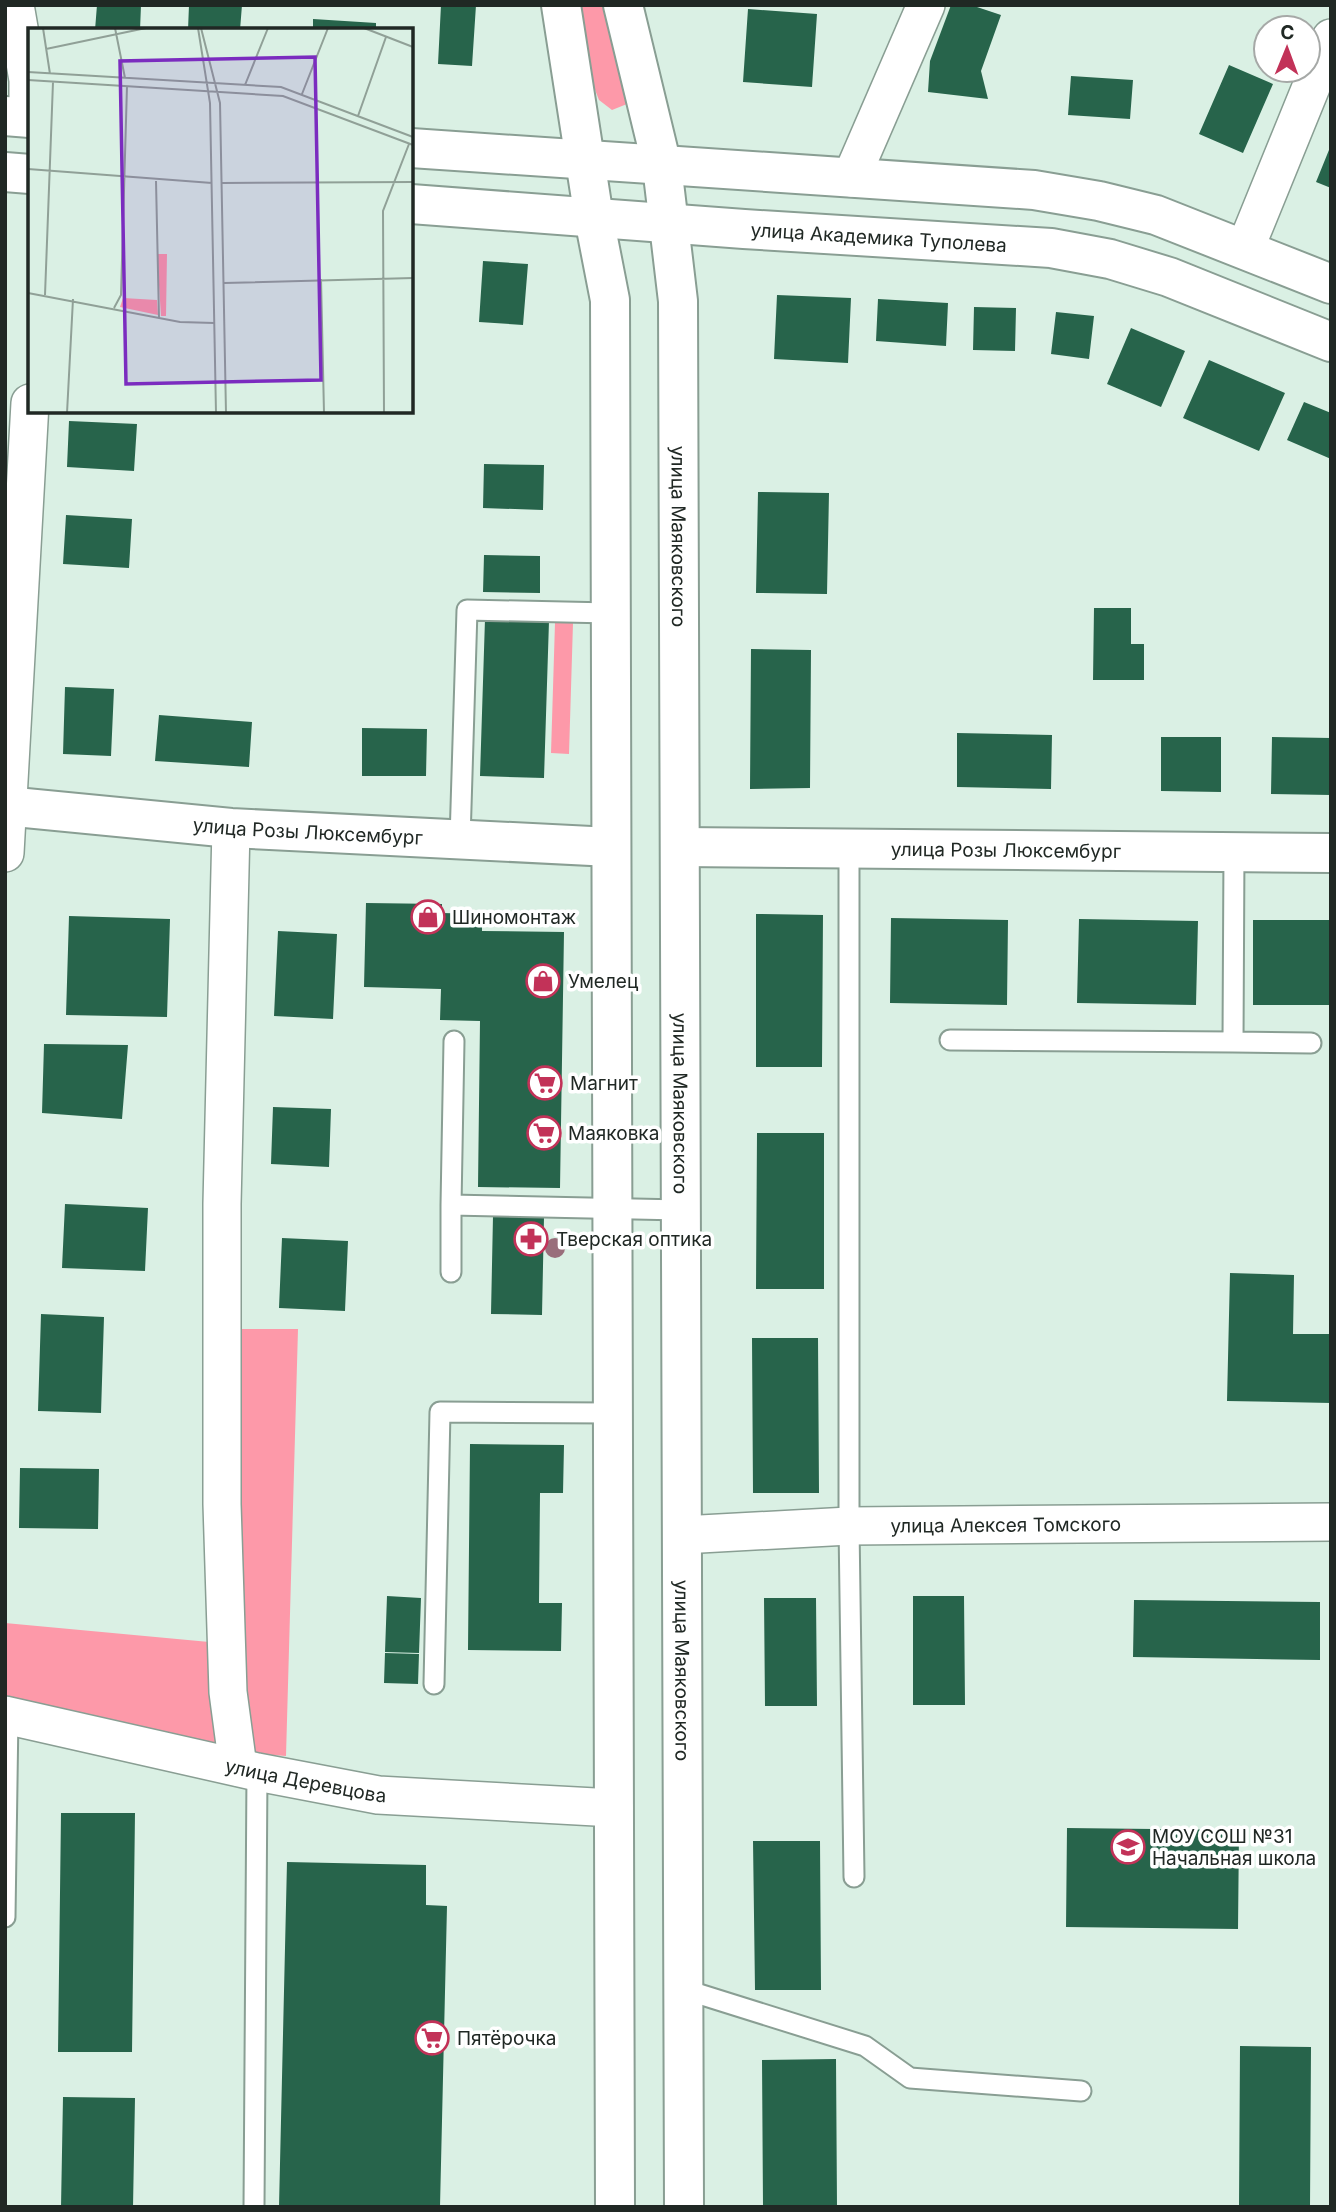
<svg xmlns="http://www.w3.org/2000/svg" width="1336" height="2212" font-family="Inter,sans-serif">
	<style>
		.green { fill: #fd99a9 }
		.building { fill: #27644b }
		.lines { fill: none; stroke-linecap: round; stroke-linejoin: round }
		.lane-casing { stroke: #899e93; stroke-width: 23 }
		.street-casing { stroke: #899e93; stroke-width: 40 }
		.secondary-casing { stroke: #899e93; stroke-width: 42 }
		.primary-casing { stroke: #899e93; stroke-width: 42 }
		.lane { stroke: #fff; stroke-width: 19 }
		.street { stroke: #fff; stroke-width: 37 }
		.secondary { stroke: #fff; stroke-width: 38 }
		.primary { stroke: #fff; stroke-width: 38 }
		.tree { fill: #996e7b }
		.labels { text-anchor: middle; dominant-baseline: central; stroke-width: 7; stroke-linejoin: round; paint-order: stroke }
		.street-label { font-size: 19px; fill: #202824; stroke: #fff }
		.poi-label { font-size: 19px; fill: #202824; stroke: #fff; text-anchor: start }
		.inset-road { fill: none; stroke: #90a097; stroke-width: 2 }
		.view { fill: #7b2cbf; fill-opacity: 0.15; stroke: #7b2cbf; stroke-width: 3.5 }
		.inset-edge { fill: none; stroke: #202824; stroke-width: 3.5 }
	</style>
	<rect width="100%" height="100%" fill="#daf0e4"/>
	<path class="green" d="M581 5H605L627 104 612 110 599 100 592 82Z
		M555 623H573L569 754 551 753Z
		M228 1329H298L286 1756 247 1753Z
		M5 1623 220 1643 226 1747 5 1696Z"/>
	<path class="building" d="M97 5H141L140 30H95Z
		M189 5H242L240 30H188Z
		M441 5H476L472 66 438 64Z
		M951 5H971L1001 15 981 71 988 99 928 92 930 61Z
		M748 9 817 14 812 87 743 82Z
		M313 19 376 23V30H313Z
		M1229 65 1273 84 1243 153 1199 134Z
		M1071 76 1133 80 1130 119 1068 115Z
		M1331 145V188L1316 182Z
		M483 261 528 264 523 325 479 322Z
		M777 295 851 298 848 363 774 359Z
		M878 299 948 303 946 346 876 341Z
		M974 307 1016 308 1015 351 973 350Z
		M1056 312 1094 316 1089 359 1051 354Z
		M1131 328 1185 351 1161 407 1107 384Z
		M1209 360 1285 393 1259 451 1183 418Z
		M1304 402 1331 413V459L1287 440Z
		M69 421 137 424 134 471 67 467Z
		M484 464 544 465 543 510 483 508Z
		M758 492 829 493 827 594 756 593Z
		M66 515 132 519 129 568 63 564Z
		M484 555 540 556V593L483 592Z
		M1094 608H1131V644H1144V680H1093Z
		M485 619 549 621 544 778 480 776Z
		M751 649 811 650 810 788 750 789Z
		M65 687 114 689 111 756 63 754Z
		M159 715 252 722 249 767 155 761Z
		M362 728 427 729 426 776H362Z
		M957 733 1052 735 1051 789 957 787Z
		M1161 737H1221V792L1161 791Z
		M1272 737 1331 738V795L1271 794Z
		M366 903 442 904V913L482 914V931L564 932 560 1188 478 1187 480 1021 440 1020 441 989 364 987Z
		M756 914 823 915 822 1067H756Z
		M69 916 170 919 167 1017 66 1015Z
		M891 918 1008 920 1007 1005 890 1003Z
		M1079 919 1198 921 1196 1005 1077 1003Z
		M1253 920H1331V1005H1253Z
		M278 931 337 934 333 1019 274 1016Z
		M44 1044 128 1045 122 1119 42 1113Z
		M273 1107 331 1109 329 1167 271 1164Z
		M757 1133H824V1289H756Z
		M65 1204 148 1208 145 1271 62 1268Z
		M493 1216 544 1217 542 1315 491 1314Z
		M282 1238 348 1241 345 1311 279 1308Z
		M1230 1273 1294 1275 1293 1334H1331V1403L1227 1401Z
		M41 1314 104 1317 101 1413 38 1411Z
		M752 1338H818L819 1493H753Z
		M470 1444 564 1445 563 1493H540L539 1603H562L561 1651 468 1650Z
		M20 1468 99 1469 98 1529 19 1528Z
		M387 1596 421 1598 419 1653 385 1652Z
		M913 1596H964L965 1705H913Z
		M764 1598H816L817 1706H765Z
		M1134 1600 1320 1602V1660L1133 1657Z
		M385 1653 419 1654 418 1684 384 1683Z
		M61 1813H135L132 2052H58Z
		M1067 1828 1239 1830 1238 1929 1066 1927Z
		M753 1841H820L821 1990H755Z
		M287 1862 426 1865V1905L447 1906 440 2207H279Z
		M1240 2046 1311 2047 1310 2207H1239Z
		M836 2059 837 2207H763L762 2060Z
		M63 2097 135 2098 133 2207H61Z"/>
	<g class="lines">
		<defs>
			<path id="lane" d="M460 840 467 610 610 613
				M849 847V1526L854 1877
				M950 1040 1233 1042 1234 850
				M454 1041 451 1205 681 1210
				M1233 1042 1311 1043
				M451 1272V1205
				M434 1684 440 1412 612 1413
				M5 1917 8 1715
				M683 1989 865 2046 910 2078 1081 2091
				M254 2207 257 1772"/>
			<g id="street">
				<path d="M15 5 28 80V118"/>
				<path d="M851 178 926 5"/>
				<path d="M1245 249 1331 38"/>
				<path d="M231 828 222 1204V1504L228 1692 238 1767"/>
				<path d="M5 853 30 403"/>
				<path id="s1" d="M682 1535 849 1526 1331 1522"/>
				<path id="s2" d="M5 1715 257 1772 378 1795 614 1808"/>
			</g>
			<g id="secondary">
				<path id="s3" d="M5 806 231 828 611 847"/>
				<path id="s4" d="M680 847 1331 853"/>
			</g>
			<g id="primary">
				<path d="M561 5 594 218 610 300 615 2207"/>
				<path id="s5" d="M623 5 662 166 678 301 684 2207"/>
				<path d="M5 116 30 118"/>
				<path d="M411 148 1034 190 1099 201 1156 215 1331 284"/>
				<path d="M5 172 30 174"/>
				<path id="s6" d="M411 204 744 229 1051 248 1110 259 1169 277 1331 342"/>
			</g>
		</defs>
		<use href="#lane" class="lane-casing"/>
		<use href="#street" class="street-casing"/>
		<use href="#secondary" class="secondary-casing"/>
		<use href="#primary" class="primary-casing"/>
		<use href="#lane" class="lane"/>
		<use href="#street" class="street"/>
		<use href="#secondary" class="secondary"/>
		<use href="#primary" class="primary"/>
	</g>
	<circle class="tree" cx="555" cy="1248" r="10"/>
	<defs>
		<symbol id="shop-ring" viewBox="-11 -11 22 22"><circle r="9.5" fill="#fff" stroke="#c23258" stroke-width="1.5"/><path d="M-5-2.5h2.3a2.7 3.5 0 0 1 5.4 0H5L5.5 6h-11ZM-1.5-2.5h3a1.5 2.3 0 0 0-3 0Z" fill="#c23258"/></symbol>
		<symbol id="supermarket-ring" viewBox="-11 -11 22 22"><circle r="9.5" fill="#fff" stroke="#c23258" stroke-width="1.5"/><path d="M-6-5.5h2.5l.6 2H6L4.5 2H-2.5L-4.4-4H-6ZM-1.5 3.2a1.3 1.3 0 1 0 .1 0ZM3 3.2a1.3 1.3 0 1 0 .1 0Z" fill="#c23258"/></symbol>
		<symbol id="pharmacy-ring" viewBox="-11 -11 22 22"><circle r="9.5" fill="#fff" stroke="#c23258" stroke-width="1.5"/><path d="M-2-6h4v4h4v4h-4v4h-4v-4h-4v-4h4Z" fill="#c23258"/></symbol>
		<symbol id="school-ring" viewBox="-11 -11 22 22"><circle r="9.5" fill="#fff" stroke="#c23258" stroke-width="1.5"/><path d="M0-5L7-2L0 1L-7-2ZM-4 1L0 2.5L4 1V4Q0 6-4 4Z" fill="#c23258"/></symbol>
	</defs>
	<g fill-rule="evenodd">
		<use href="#shop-ring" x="409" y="898" width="38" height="38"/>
		<use href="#shop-ring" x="524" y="962" width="38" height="38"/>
		<use href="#supermarket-ring" x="526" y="1064" width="38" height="38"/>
		<use href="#supermarket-ring" x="525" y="1114" width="38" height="38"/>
		<use href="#pharmacy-ring" x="512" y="1220" width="38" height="38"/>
		<use href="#school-ring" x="1109" y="1828" width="38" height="38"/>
		<use href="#supermarket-ring" x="413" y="2019" width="38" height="38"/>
	</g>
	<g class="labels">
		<g class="street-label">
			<text stroke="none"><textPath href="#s6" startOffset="469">улица Академика Туполева</textPath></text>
			<text stroke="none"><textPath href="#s5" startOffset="537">улица Маяковского</textPath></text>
			<text stroke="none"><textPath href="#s3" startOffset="304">улица Розы Люксембург</textPath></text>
			<text stroke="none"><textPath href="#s4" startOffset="326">улица Розы Люксембург</textPath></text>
			<text stroke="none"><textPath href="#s5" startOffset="1104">улица Маяковского</textPath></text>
			<text stroke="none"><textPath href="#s1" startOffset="324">улица Алексея Томского</textPath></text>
			<text stroke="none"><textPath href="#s5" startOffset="1671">улица Маяковского</textPath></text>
			<text stroke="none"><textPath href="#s2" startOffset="308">улица Деревцова</textPath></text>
		</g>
		<g class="poi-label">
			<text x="452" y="917">Шиномонтаж</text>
			<text x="568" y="981">Умелец</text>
			<text x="570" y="1083">Магнит</text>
			<text x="568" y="1133">Маяковка</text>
			<text x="556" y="1239">Тверская оптика</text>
			<text x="1152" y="1836">МОУ СОШ №31<tspan x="1152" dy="22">Начальная школа</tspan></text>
			<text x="457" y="2038">Пятёрочка</text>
		</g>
	</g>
	<g transform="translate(28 28)">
		<rect width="385" height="385" fill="#daf0e4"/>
		<path d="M129 226H139L138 288H133ZM95 270 129 272 130 287 92 279Z" fill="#fd99a9"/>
		<path class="inset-road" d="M15 0 22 46M87 0 97 50M170 0 182 75 188 385M173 0 192 75 198 385M336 0 385 19M18 21 118 0M0 44 253 59 385 109M0 52 255 68 385 117M217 57 240 0M274 66 300 0M330 88 358 9M0 141 184 155M128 153 131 290M194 155 385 154M293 251 296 385M196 255 385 250M0 265 152 294 186 295M17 267 25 54M86 280 93 267 99 58M39 385 45 271M356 385 355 183 381 116"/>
		<path class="view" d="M287 29 293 352 98 356 92 33Z"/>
		<rect width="385" height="385" class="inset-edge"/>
	</g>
	<rect width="1336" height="2212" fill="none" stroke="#202824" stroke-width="14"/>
	<g transform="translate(1287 49) rotate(1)"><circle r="33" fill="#ffffff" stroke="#a6a9a7" stroke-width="2"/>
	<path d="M0-5L12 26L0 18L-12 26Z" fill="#c23258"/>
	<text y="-10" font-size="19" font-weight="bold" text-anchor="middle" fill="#202824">С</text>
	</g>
</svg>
